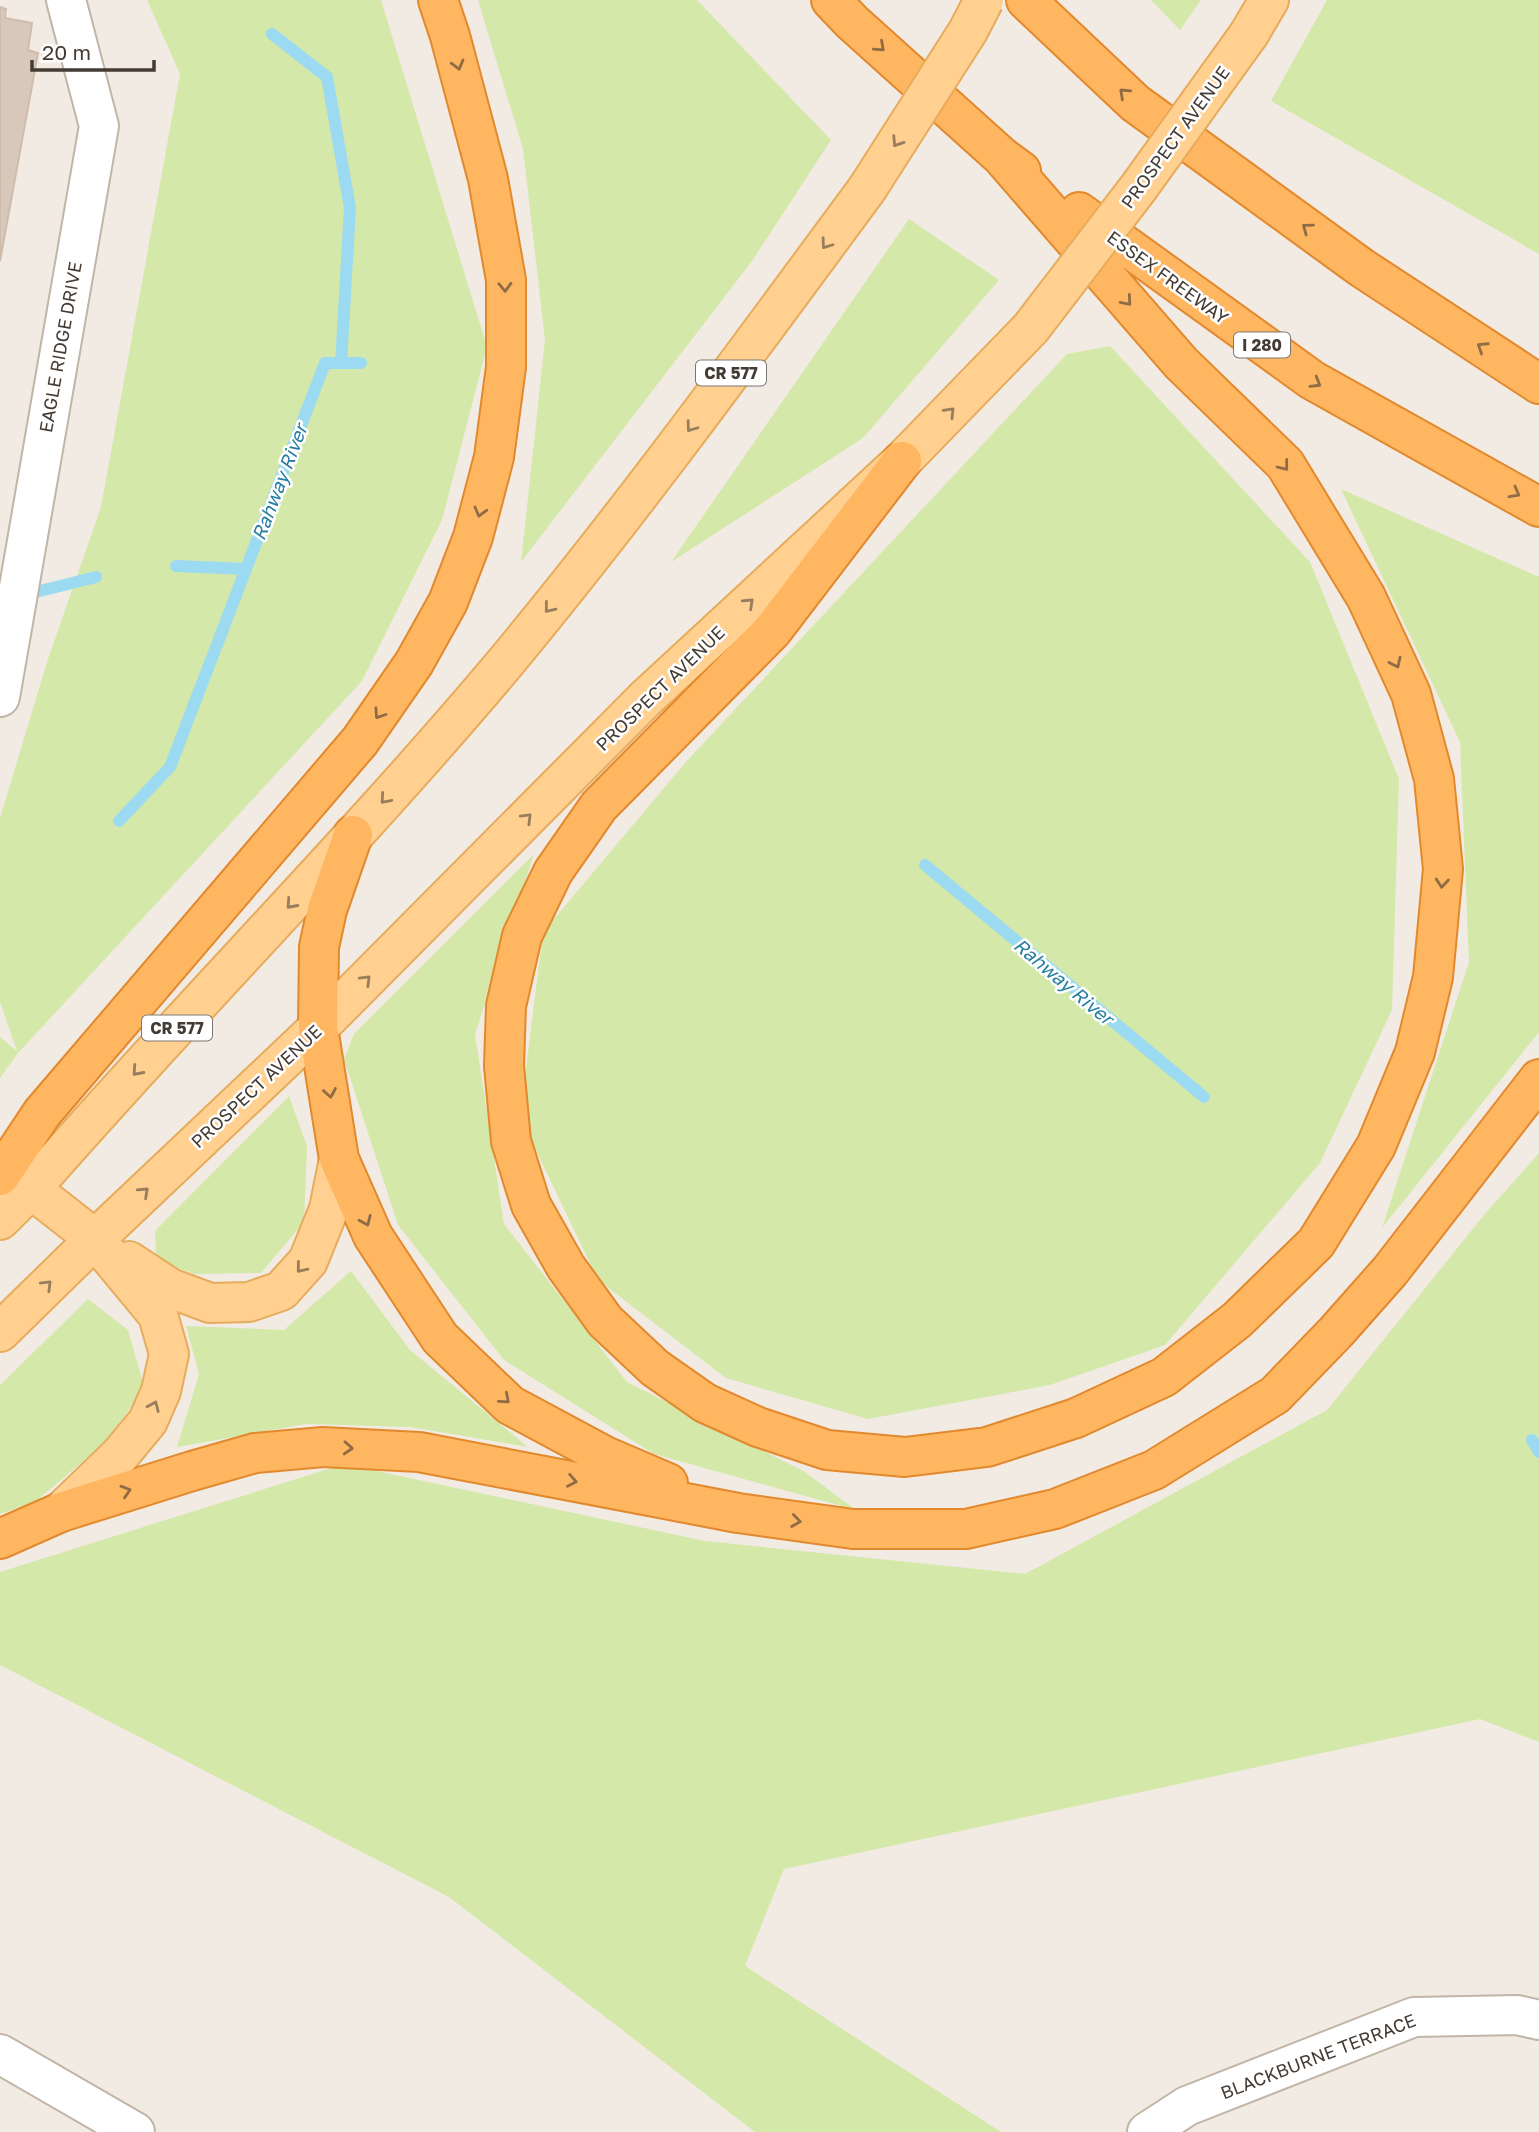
<svg xmlns="http://www.w3.org/2000/svg" width="1539" height="2132" font-family="'Golos Text',sans-serif">
	<style>
		.green { fill: #d4e8a9 }
		.lines { fill: none; stroke-linecap: round; stroke-linejoin: round }
		.stream { stroke: #9cdaf2; stroke-width: 12 }
		.building { fill: #d7c8bb; stroke: #cfbcab; stroke-width: 2 }
		.minor-casing { stroke: #c1b5a8; stroke-width: 42 }
		.major-casing { stroke: #e7ab5c; stroke-width: 42 }
		.highway-casing { stroke: #e2882d; stroke-width: 42 }
		.minor { stroke: #fff; stroke-width: 38 }
		.major { stroke: #ffd08f; stroke-width: 38 }
		.highway { stroke: #ffb661; stroke-width: 38 }
		.major-bridge-casing { stroke: #e7ab5c; stroke-width: 42; stroke-linecap: butt }
		.major-bridge { stroke: #ffd08f; stroke-width: 38 }
		.oneway { stroke: #8f6c45 }
		.oneway2 { stroke: #987e5c }
		.labels { text-anchor: middle; dominant-baseline: central; stroke-width: 5; stroke-linejoin: round; paint-order: stroke }
		.shield { fill: #fff; stroke: #7c7670; stroke-width: 2 }
		.shield-label { font-size: 16px; font-weight: bold; fill: #443b33 }
		.street-label { font-size: 18px; fill: #443b33; stroke: #fff }
		.water-label { font-size: 19px; font-style: italic; fill: #277ea2; stroke: #fff }
	</style>
	<rect width="100%" height="100%" fill="#f2ebe3"/>
	<path class="green" d="M147 0H381L487 347 442 520 362 681 18 1053 0 1078V1037L17 1051 0 1002V818L47 662 101 507 180 74Z
		M478 0H697L831 140 752 261 521 562 545 340 523 149Z
		M1151 0H1201L1180 30Z
		M1327 0H1539V254L1271 101Z
		M909 219 999 280 863 438 671 562Z
		M1110 346 1310 562 1399 779 1392 1010 1320 1163 1165 1345 1050 1385 868 1419 726 1378 598 1280 520 1117 543 932 685 763 1067 354Z
		M1341 489 1539 577V1032L1382 1228 1469 962 1460 742Z
		M534 854 475 1034 504 1224 627 1382 805 1472 856 1510 654 1454 504 1360 398 1225 344 1059 354 1034Z
		M289 1096 307 1146 304 1222 261 1273 194 1274 156 1259 155 1231Z
		M1539 1153V1742L1480 1719 784 1869 745 1966 1001 2132H755L449 1897 0 1665V1572L344 1464 705 1541 1025 1574 1327 1410 1484 1215Z
		M351 1271 410 1350 528 1447 410 1427 306 1424 177 1447 199 1374 186 1326 284 1330Z
		M88 1299 128 1330 145 1389 102 1445 35 1502 0 1514V1385Z"/>
	<g class="lines">
		<path class="stream" d="M272 34 327 77 350 208 341 363
			M176 566 246 569 325 363H361
			M24 595 96 577
			M119 821 170 767 246 569
			M925 865 1204 1097
			M1532 1440 1539 1452"/>
	</g>
	<path class="building" d="M0 7 6 9 5 18 32 23 28 50 38 53 0 261Z"/>
	<g class="lines">
		<defs>
			<path id="minor" d="M0 697 99 126 66 0
				M0 2054 135 2132
				M1147 2132 1187 2106 1414 2017 1517 2015 1539 2020"/>
			<path id="major" d="M1249 34 1269 0
				M31 1189 95 1239 158 1315 169 1354 161 1391 148 1421 120 1455 61 1512
				M0 1220 31 1189C186 1011 353 844 505 663 632 510 748 350 867 189
				M129 1261 170 1288 210 1303 249 1302 281 1291 308 1261 329 1209 339 1159
				M0 1332 95 1239 318 1028 645 699 902 461 1031 328"/>
			<path id="highway" d="M831 0 852 22 1002 157 1021 171
				M1026 0 1135 103 1362 268 1539 384
				M1079 212 1312 380 1539 507
				M902 461 772 631 599 806 553 872 522 936 506 1006 504 1066 511 1141 531 1205 566 1267 605 1321 655 1368 705 1403 758 1427 827 1450 905 1457 987 1447 1076 1418 1164 1377 1237 1320 1316 1243 1376 1146 1415 1052 1433 977 1443 869 1434 779 1411 694 1366 597 1285 464 1181 363 1002 157
				M353 835 327 910 319 947 318 1028 339 1159 373 1236 440 1338 510 1405 605 1456 668 1483
				M0 1176 42 1113 360 741 414 663 448 602 473 537 494 457 506 367V280L488 179 450 36 438 0
				M0 1539 61 1512 192 1471 255 1453 323 1447 419 1452 738 1513 853 1529H966L1055 1509 1154 1470 1275 1395 1336 1332 1390 1271 1539 1079"/>
		</defs>
		<use href="#minor" class="minor-casing"/>
		<use href="#major" class="major-casing"/>
		<use href="#highway" class="highway-casing"/>
		<use href="#minor" class="minor"/>
		<use href="#major" class="major"/>
		<use href="#highway" class="highway"/>
		<defs>
			<path id="major-bridge" d="M867 189 968 31 984 0
				M1031 328 1139 187 1249 34"/>
		</defs>
		<use href="#major-bridge" class="major-bridge-casing"/>
		<use href="#major-bridge" class="major-bridge"/>
	</g>
	<defs><path id="oneway-chevron" d="M-2-3.5L2.5 0L-2 3.5" fill="none" stroke-width="1.6" stroke-linecap="round" stroke-linejoin="round" transform="scale(1.75)"/></defs>
	<g class="oneway">
		<use href="#oneway-chevron" transform="translate(880 47) rotate(42)"/>
		<use href="#oneway-chevron" transform="translate(458 65) rotate(75)"/>
		<use href="#oneway-chevron" transform="translate(1124 93) rotate(-137)"/>
		<use href="#oneway-chevron" transform="translate(1307 228) rotate(-144)"/>
		<use href="#oneway-chevron" transform="translate(505 287) rotate(88)"/>
		<use href="#oneway-chevron" transform="translate(1127 301) rotate(49)"/>
		<use href="#oneway-chevron" transform="translate(1482 347) rotate(-147)"/>
		<use href="#oneway-chevron" transform="translate(1316 383) rotate(31)"/>
		<use href="#oneway-chevron" transform="translate(1284 466) rotate(52)"/>
		<use href="#oneway-chevron" transform="translate(1515 493) rotate(29)"/>
		<use href="#oneway-chevron" transform="translate(480 512) rotate(105)"/>
		<use href="#oneway-chevron" transform="translate(1396 663) rotate(65)"/>
		<use href="#oneway-chevron" transform="translate(379 714) rotate(124)"/>
		<use href="#oneway-chevron" transform="translate(1442 883) rotate(95)"/>
		<use href="#oneway-chevron" transform="translate(330 1093) rotate(80)"/>
		<use href="#oneway-chevron" transform="translate(366 1221) rotate(66)"/>
		<use href="#oneway-chevron" transform="translate(505 1399) rotate(41)"/>
		<use href="#oneway-chevron" transform="translate(348 1448) rotate(3)"/>
		<use href="#oneway-chevron" transform="translate(572 1481) rotate(11)"/>
		<use href="#oneway-chevron" transform="translate(126 1491) rotate(-17)"/>
		<use href="#oneway-chevron" transform="translate(796 1521) rotate(8)"/>
	</g>
	<g class="oneway2">
		<use href="#oneway-chevron" transform="translate(897 142) rotate(123)"/>
		<use href="#oneway-chevron" transform="translate(826 244) rotate(126)"/>
		<use href="#oneway-chevron" transform="translate(950 412) rotate(-46)"/>
		<use href="#oneway-chevron" transform="translate(691 427) rotate(126)"/>
		<use href="#oneway-chevron" transform="translate(749 603) rotate(-43)"/>
		<use href="#oneway-chevron" transform="translate(549 608) rotate(129)"/>
		<use href="#oneway-chevron" transform="translate(385 799) rotate(131)"/>
		<use href="#oneway-chevron" transform="translate(527 818) rotate(-45)"/>
		<use href="#oneway-chevron" transform="translate(291 904) rotate(132)"/>
		<use href="#oneway-chevron" transform="translate(366 980) rotate(-45)"/>
		<use href="#oneway-chevron" transform="translate(137 1071) rotate(132)"/>
		<use href="#oneway-chevron" transform="translate(144 1192) rotate(-43)"/>
		<use href="#oneway-chevron" transform="translate(301 1268) rotate(129)"/>
		<use href="#oneway-chevron" transform="translate(47 1285) rotate(-45)"/>
		<use href="#oneway-chevron" transform="translate(154 1406) rotate(-66)"/>
	</g>
	<g class="labels">
		<g class="shield">
			<rect x="1234" y="332.5" width="56" height="25" rx="5"/>
			<rect x="696" y="360.5" width="70" height="25" rx="5"/>
			<rect x="142" y="1015.5" width="70" height="25" rx="5"/>
		</g>
		<g class="shield-label">
			<text x="1262" y="345">I 280</text>
			<text x="731" y="373">CR 577</text>
			<text x="177" y="1028">CR 577</text>
		</g>
		<g class="street-label">
			<text transform="translate(1175 137) rotate(-54)">PROSPECT AVENUE</text>
			<text transform="translate(1168 277) rotate(36)">ESSEX FREEWAY</text>
			<text transform="translate(60 347) rotate(-80)">EAGLE RIDGE DRIVE</text>
			<text transform="translate(660 688) rotate(-44)">PROSPECT AVENUE</text>
			<text transform="translate(256 1086) rotate(-43)">PROSPECT AVENUE</text>
			<text transform="translate(1318 2056) rotate(-21)">BLACKBURNE TERRACE</text>
		</g>
		<g class="water-label">
			<text transform="translate(279 482) rotate(-69)">Rahway River</text>
			<text transform="translate(1064 981) rotate(40)">Rahway River</text>
		</g>
	</g>
	<path d="M32 60v10h122v-10" fill="none" stroke="#443b33" stroke-width="3.5"/>
	<text x="42" y="60" font-size="21" fill="#443b33" stroke="#ffffff" stroke-width="5" paint-order="stroke">20 m</text>
</svg>
